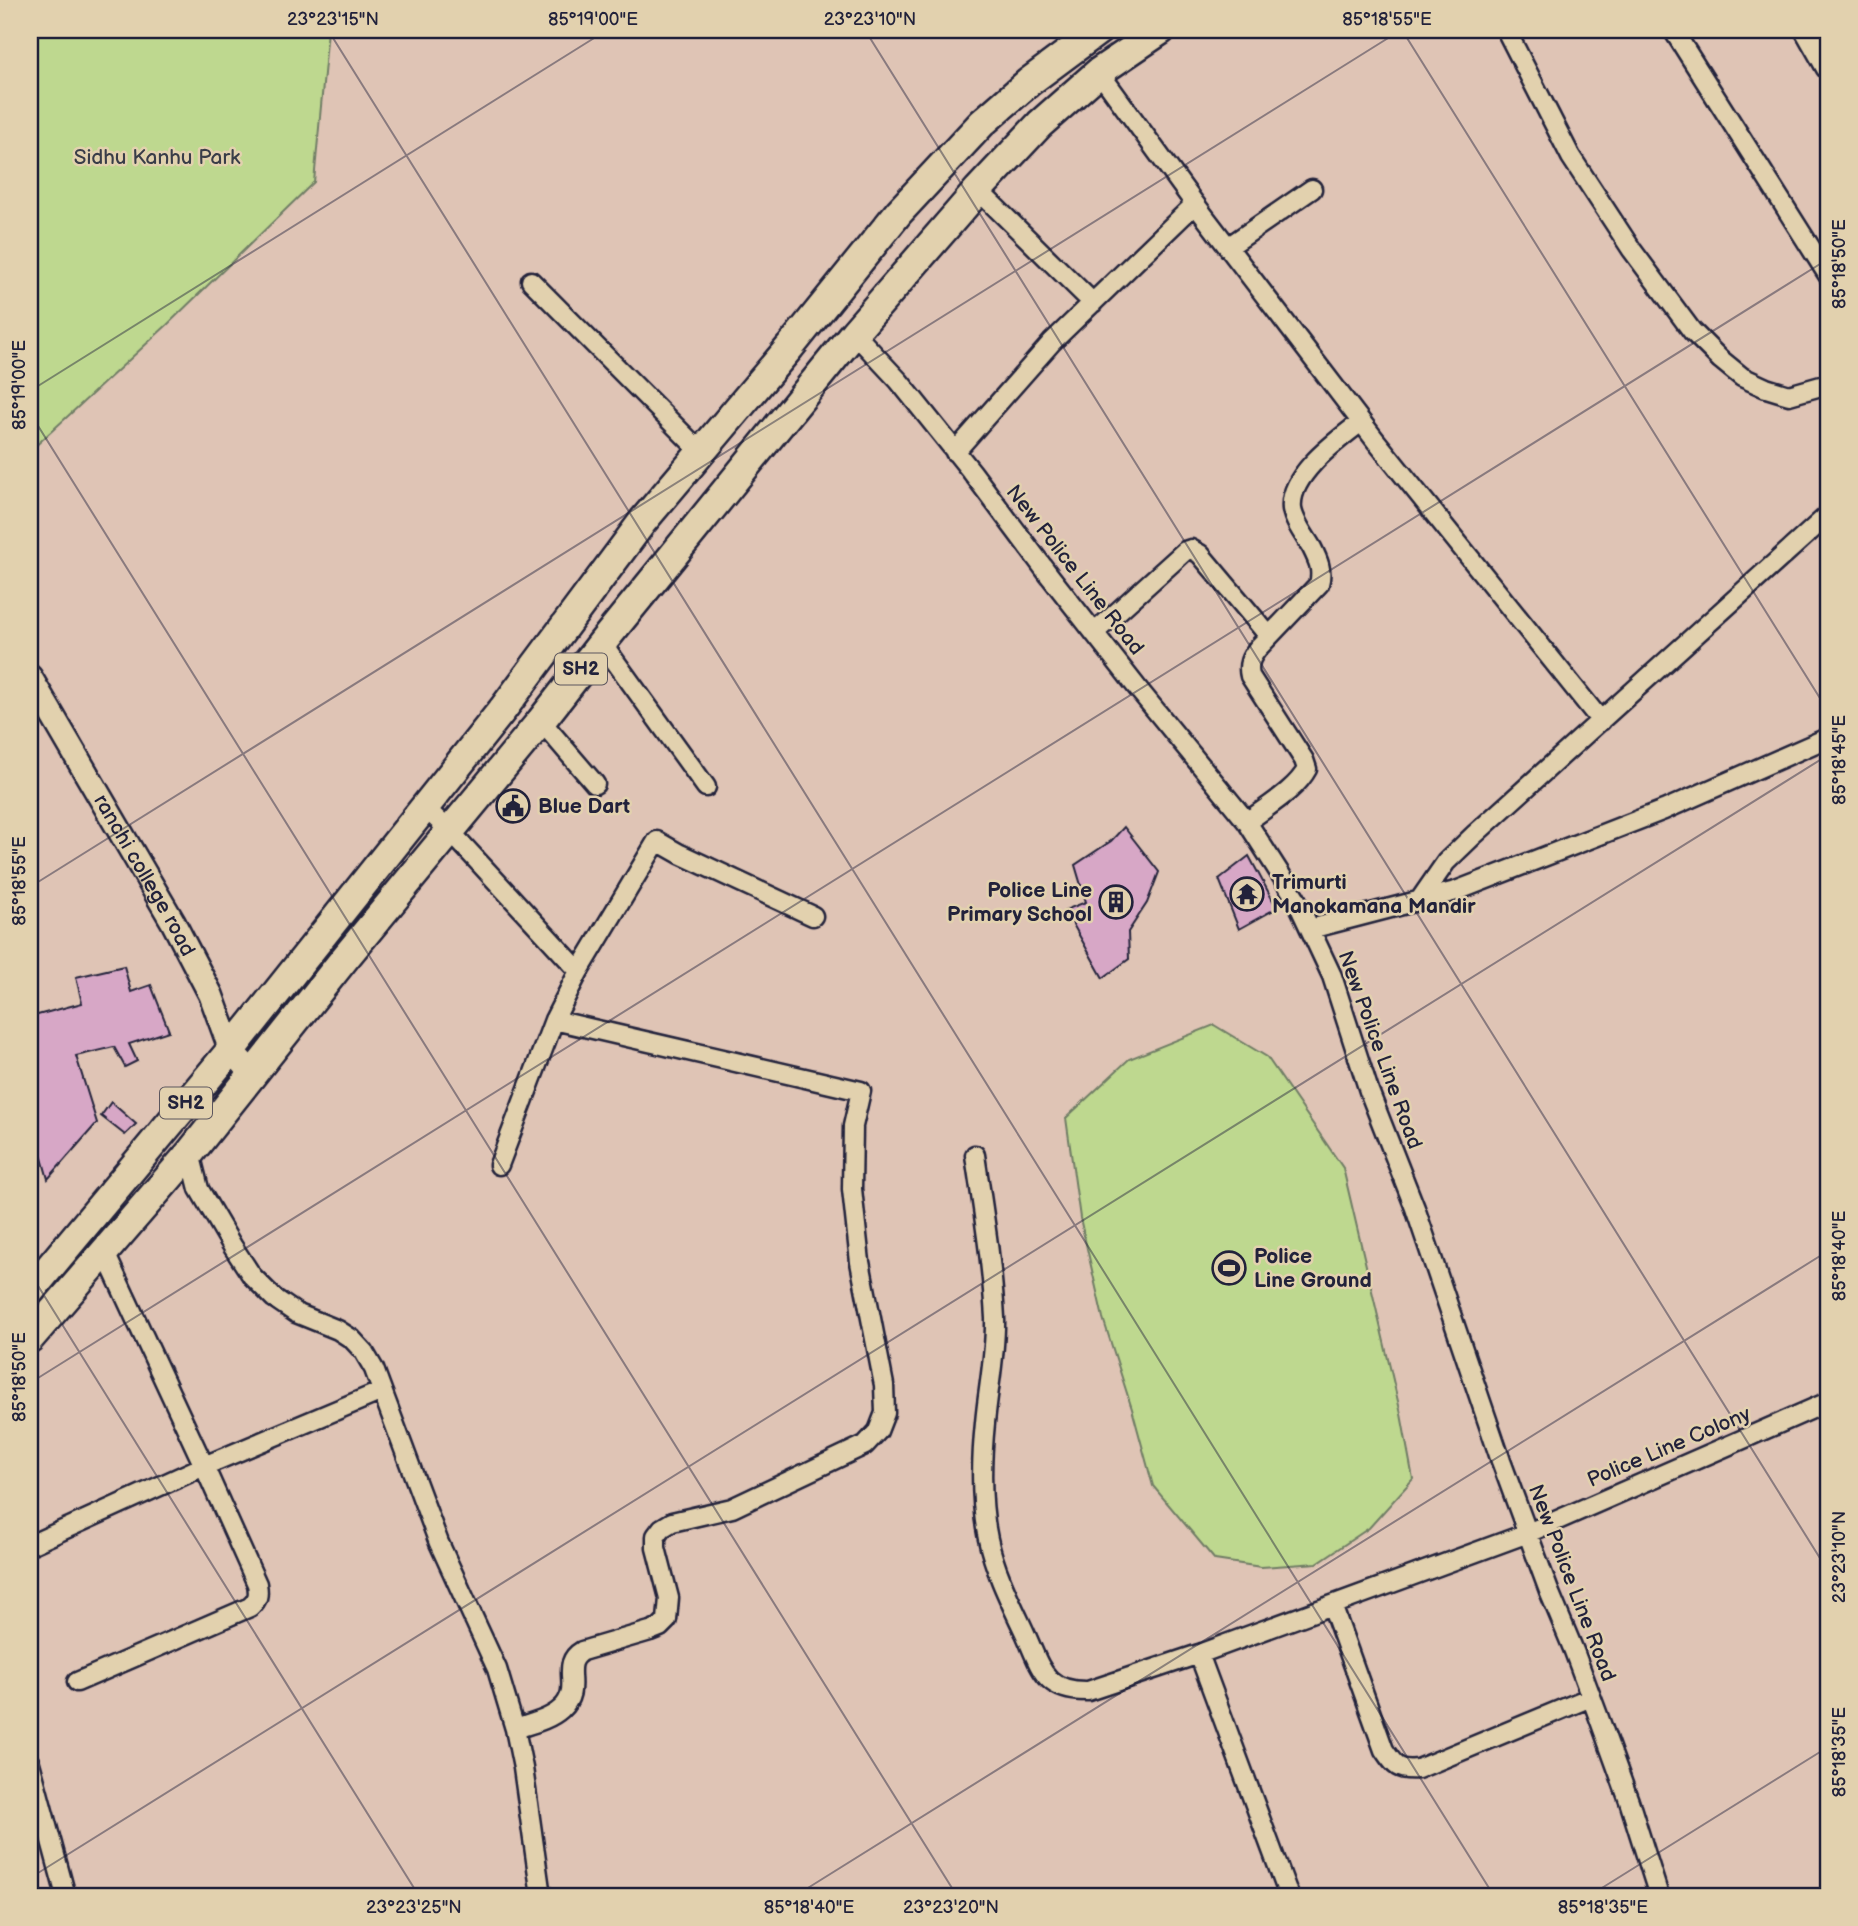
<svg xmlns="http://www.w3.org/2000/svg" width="1858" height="1926" font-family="'Balsamiq Sans',sans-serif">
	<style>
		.green { fill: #bed88f; stroke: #707d65; stroke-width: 2 }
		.building { fill: #d7a7c6; stroke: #22223b; stroke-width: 2 }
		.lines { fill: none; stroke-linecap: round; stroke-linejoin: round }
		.minor-casing { stroke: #22223b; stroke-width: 23 }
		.tertiary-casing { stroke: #22223b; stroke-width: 28 }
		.primary-casing { stroke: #22223b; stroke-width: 33 }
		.minor { stroke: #e2d1ae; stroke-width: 18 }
		.tertiary { stroke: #e2d1ae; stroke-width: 23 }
		.primary { stroke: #e2d1ae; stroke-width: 28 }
		.ticks { fill: none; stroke: #22223b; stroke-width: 2; stroke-opacity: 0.45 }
		.labels { text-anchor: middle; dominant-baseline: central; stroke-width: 5; stroke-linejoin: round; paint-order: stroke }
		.shield { fill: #e2d1ae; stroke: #5c565e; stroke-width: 2 }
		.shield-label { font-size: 19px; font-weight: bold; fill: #22223b }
		.park-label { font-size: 21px; fill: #393d48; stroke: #e2d1ae }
		.street-label { font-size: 21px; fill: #22223b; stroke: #e2d1ae }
		.poi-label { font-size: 21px; font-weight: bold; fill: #22223b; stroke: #e2d1ae; text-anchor: start }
		.neatline { fill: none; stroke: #22223b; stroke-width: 2.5 }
		.ticks-label { font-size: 18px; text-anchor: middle; fill: #22223b }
	</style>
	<rect width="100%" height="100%" fill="#dfc4b5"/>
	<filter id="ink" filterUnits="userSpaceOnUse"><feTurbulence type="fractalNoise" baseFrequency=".0143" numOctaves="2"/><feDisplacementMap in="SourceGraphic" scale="14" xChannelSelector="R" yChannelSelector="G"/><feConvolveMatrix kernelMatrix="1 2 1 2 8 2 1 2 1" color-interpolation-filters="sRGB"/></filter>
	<g filter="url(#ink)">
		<path class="green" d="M30 30H328L314 182 167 325 30 451Z
			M1214 1025 1267 1057 1343 1168 1401 1414 1413 1479 1369 1528 1317 1563 1261 1567 1215 1560 1153 1486 1132 1409 1103 1318 1080 1218 1066 1118 1129 1059Z"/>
		<path class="building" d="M1124 827 1159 872 1147 903 1128 932 1129 959 1103 978 1065 910 1086 902 1075 865 1111 841Z
			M1249 856 1277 908 1239 929 1219 879Z
			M124 966 131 992 151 985 169 1031 129 1044 137 1061 125 1067 114 1047 76 1056 97 1123 48 1179 30 1116V1017L82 1003 76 977Z
			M111 1102 136 1124 125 1135 101 1116Z"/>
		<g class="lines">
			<defs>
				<path id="minor" d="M1506 30 1571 157 1632 250 1692 331 1720 359 1742 377 1766 388 1789 395 1828 384
					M1673 30 1828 275
					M1099 72 1195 204 1376 441 1601 721
					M978 190 1093 303
					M1228 247 1312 189
					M531 281 701 452
					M854 333 899 381 972 472 1049 575 1139 690 1247 822 1295 897 1332 976 1369 1091 1415 1208 1501 1461 1549 1591 1574 1651 1599 1718 1629 1801 1659 1896
					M955 452 1052 342 1195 204
					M1094 633 1174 561 1185 551 1191 549 1200 554 1269 636
					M602 643 706 787
					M541 721 595 784
					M425 808 450 831 579 971
					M1247 822C1266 807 1296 790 1307 769L1304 760 1250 676C1247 664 1251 657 1258 648L1319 584C1323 570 1318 560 1312 548 1305 536 1294 522 1292 509 1288 475 1338 440 1361 422
					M1419 901 1446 862 1474 835 1828 515
					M1310 929 1456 891 1664 810 1827 738
					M190 1153 199 1189 233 1247 252 1276 274 1298 296 1313 338 1330 352 1339 364 1352 374 1369 439 1543 497 1669 515 1729 523 1768 541 1896
					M975 1155C983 1209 992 1263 995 1318 996 1353 988 1388 985 1423 981 1462 980 1501 988 1539 995 1572 1011 1603 1025 1633 1041 1668 1044 1692 1088 1691L1199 1654 1528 1533 1828 1402
					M499 1165 554 1020 579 971 657 841 680 854 813 916
					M30 1545 204 1466 382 1391
					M1332 1605 1384 1750C1395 1766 1398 1771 1418 1769L1591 1697
					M1199 1654 1289 1896
					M77 1682 250 1607C258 1600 259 1595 257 1584L204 1466 105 1253
					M515 1729C530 1724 549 1720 561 1709 584 1688 558 1665 582 1651L650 1631 660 1627 667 1620 669 1598 656 1548V1536L662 1528 672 1522 732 1508 865 1445 878 1431 885 1413 884 1385 860 1262 852 1189 853 1126 861 1091 554 1020
					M30 1763 66 1896"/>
				<g id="tertiary">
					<path d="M1807 30 1828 67"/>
					<path id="s1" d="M30 677 173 922 211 995 231 1050 253 1074"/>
				</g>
				<path id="primary" d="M30 1291 231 1050 503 709 643 521 790 347 899 212 982 123 1029 82 1099 30
					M30 1338 190 1153 345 958 541 721 602 643 854 333 978 190 1040 124 1099 72 1161 30"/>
			</defs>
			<use href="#minor" class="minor-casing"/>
			<use href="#tertiary" class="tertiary-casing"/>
			<use href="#primary" class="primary-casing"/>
			<use href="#minor" class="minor"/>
			<use href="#tertiary" class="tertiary"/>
			<use href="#primary" class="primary"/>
		</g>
	</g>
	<path class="ticks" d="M328 30 1494 1896M865 30 1828 1571M1402 30 1828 711M30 391 607 30M30 413 957 1896M30 887 1401 30M30 1273 419 1896M30 1383 1828 259M30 1878 1828 755M795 1896 1828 1251M1589 1896 1828 1747"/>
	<defs>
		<symbol id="civic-ring" viewBox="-11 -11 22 22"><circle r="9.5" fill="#e2d1ae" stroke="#22223b" stroke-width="1.5"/><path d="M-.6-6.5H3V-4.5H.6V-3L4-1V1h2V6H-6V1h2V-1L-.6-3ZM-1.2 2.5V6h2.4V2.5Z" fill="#22223b"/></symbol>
		<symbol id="temple-ring" viewBox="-11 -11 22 22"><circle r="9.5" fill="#e2d1ae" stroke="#22223b" stroke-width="1.5"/><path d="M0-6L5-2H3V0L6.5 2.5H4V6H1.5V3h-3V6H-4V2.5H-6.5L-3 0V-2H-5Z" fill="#22223b"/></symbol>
		<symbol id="building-ring" viewBox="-11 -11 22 22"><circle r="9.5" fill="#e2d1ae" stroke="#22223b" stroke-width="1.5"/><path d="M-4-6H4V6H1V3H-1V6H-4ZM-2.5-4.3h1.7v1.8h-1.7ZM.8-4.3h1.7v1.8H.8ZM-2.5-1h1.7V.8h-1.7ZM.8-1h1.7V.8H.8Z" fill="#22223b"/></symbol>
		<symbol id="stadium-ring" viewBox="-11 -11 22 22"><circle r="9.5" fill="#e2d1ae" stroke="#22223b" stroke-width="1.5"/><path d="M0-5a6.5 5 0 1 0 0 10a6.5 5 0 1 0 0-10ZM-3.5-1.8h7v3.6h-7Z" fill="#22223b"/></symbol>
	</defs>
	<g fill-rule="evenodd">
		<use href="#civic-ring" x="494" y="787" width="38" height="38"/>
		<use href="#temple-ring" x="1228" y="875" width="38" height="38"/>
		<use href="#building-ring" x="1097" y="883" width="38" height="38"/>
		<use href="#stadium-ring" x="1210" y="1249" width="38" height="38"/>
	</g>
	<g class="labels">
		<g class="shield">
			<rect x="555" y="653.5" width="52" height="31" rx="5"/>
			<rect x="160" y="1087.5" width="52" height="31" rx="5"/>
		</g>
		<g class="shield-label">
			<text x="581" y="669">SH2</text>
			<text x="186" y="1103">SH2</text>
		</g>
		<g class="park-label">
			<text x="157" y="157">Sidhu Kanhu Park</text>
		</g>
		<g class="street-label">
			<text transform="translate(1075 570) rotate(52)">New Police Line Road</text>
			<text stroke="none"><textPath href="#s1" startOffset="229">ranchi college road</textPath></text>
			<text transform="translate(1380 1050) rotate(70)">New Police Line Road</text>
			<text transform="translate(1669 1447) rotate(-23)">Police Line Colony</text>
			<text transform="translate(1572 1583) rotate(69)">New Police Line Road</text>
		</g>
		<g class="poi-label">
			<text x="538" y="806">Blue Dart</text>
			<text x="1272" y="882">Trimurti<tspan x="1272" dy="24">Manokamana Mandir</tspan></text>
			<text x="1092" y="890" text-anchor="end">Police Line<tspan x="1092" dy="24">Primary School</tspan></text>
			<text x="1254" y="1256">Police<tspan x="1254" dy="24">Line Ground</tspan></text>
		</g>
	</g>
	<rect width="1858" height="1926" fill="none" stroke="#e2d1ae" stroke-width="77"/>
	<rect x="38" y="38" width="1782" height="1850" class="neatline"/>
	<g class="ticks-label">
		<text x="333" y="25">23°23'15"N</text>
		<text x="593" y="25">85°19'00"E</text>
		<text x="870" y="25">23°23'10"N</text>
		<text x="1387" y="25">85°18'55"E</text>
		<text transform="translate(1839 264) rotate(-90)" y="6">85°18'50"E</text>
		<text transform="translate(19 385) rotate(-90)" y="6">85°19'00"E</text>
		<text transform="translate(1839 760) rotate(-90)" y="6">85°18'45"E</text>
		<text transform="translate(19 881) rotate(-90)" y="6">85°18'55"E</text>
		<text transform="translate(1839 1256) rotate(-90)" y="6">85°18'40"E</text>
		<text transform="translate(19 1377) rotate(-90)" y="6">85°18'50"E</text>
		<text transform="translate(1839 1557) rotate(-90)" y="6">23°23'10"N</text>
		<text transform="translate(1839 1752) rotate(-90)" y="6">85°18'35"E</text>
		<text x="414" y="1913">23°23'25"N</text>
		<text x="809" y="1913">85°18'40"E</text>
		<text x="951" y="1913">23°23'20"N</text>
		<text x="1603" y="1913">85°18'35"E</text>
	</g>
</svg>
